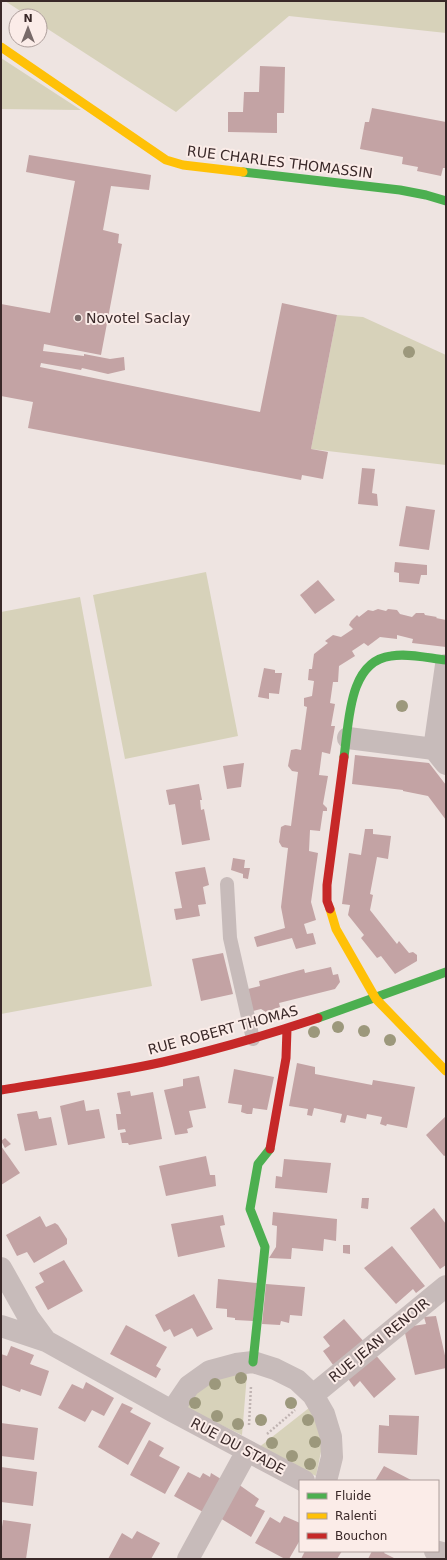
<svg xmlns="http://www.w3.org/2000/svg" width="447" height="1560" font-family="'DejaVu Sans',sans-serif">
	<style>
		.green { fill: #d7d2ba }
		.building { fill: #c3a3a4 }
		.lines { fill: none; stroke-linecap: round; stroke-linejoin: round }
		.path { stroke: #c0b4b2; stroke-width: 2.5; stroke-dasharray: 2 2; stroke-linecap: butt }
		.lane { stroke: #c7bbba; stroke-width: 14 }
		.street { stroke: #c7bbba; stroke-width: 22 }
		.fast { stroke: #4caf50; stroke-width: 9 }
		.slow { stroke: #ffc107; stroke-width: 9 }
		.jam { stroke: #c62828; stroke-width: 9 }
		.tree { fill: #9c987c }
		.poi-dot { fill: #786a69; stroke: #fbece8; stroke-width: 1.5 }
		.labels { text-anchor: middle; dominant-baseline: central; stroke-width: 4; stroke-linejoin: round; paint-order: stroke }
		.street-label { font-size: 14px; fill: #392828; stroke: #fbece8 }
		.poi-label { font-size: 14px; fill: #392828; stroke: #fbece8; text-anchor: start }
	</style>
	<rect width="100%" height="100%" fill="#eee4e1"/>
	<path class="green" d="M5 1H446V33L289 16 176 112 40 24V16H28Z
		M1 58 81 110 1 109Z
		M337 315 363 317 446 355V465L311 449Z
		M206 572 238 736 125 759 93 595Z
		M80 597 152 986 1 1014V612Z
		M228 1373 247 1374 242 1435 183 1407 204 1384Z
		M309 1408 325 1432 316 1476 258 1448Z"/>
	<path class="building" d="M260 66 285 67 284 113H277V133L228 132V112H243L244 92H259Z
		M372 108 446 122V168H443L441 176 417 171 418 167 402 164 403 157 360 149 365 122H369Z
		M29 155 151 175 149 190 111 186 103 230 119 234 118 243 122 244 101 355 44 344 43 351 84 356V354L110 359 124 357 125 370 108 374 82 368 81 370 41 363 40 367 260 412 282 303 337 315 311 449 328 452 323 479 302 475 301 480 28 428 33 402 1 396V304L50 313 75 181 26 172Z
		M362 468 375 469 372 493 377 494 378 506 358 504Z
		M406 506 435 510 429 550 399 546Z
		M395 562 427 565V575H421L419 584 399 582V573L394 572Z
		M318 580 335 600 315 614 300 595Z
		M378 609 386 611 388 609 397 610 400 614 412 617 416 613H424L425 615 437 617 436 618 446 620V647L412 643 413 639 397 635V639L380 637 368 646 364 643 352 651 355 656 339 666 338 682H333L330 703 335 704 331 726H335L330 754 322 752 319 775 328 776 323 804 327 808V811H323L320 831 310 830 309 851 318 853 311 902 316 920 304 924 307 934 313 933 316 944 296 949 292 938 257 947 254 937 285 928 281 907 288 848 282 847 279 842 281 827 285 825 291 826 298 772 292 771 288 766 291 750 296 749 301 750 307 707 304 706V698L312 696 314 681 308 680 309 669H312L314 654 328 643 325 641 333 635 341 637 353 629 349 625 351 621 357 615 359 617 368 610 373 611Z
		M264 668 275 670V673H282L279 694 269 693V699L258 697Z
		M355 755 429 763 446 785V820L428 796 403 791V790L352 784Z
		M244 763 241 787 227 789 223 766Z
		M199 784 202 800H200L201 810 204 809 210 840 182 845 175 804 169 805 166 790Z
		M365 829H373V834L391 836 388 859 377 857 370 894 373 895 370 910 397 944 399 941 409 953 413 952 417 955V961L395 974 381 956 377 958 361 938 364 935 348 915 350 905 342 904 349 853 361 855Z
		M233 858 245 860 244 868H250L248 879 243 878V874L231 870Z
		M205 867 209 885 203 887 206 904 198 905 200 916 176 920 174 909 182 908 175 872Z
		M223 953 233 994 201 1001 192 959Z
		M331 967 333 975 338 974 340 982 335 989 279 1003 280 1007 266 1012 261 1009 253 1011 248 989 260 986 259 981 304 969 305 973Z
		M297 1063 315 1067V1074L372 1085 373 1080 415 1087 407 1128 387 1124 386 1126 380 1124 382 1117 367 1114 366 1119 347 1115 345 1123 340 1122 342 1114 314 1108 312 1116 307 1115 308 1109 289 1106Z
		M234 1069 274 1077 267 1110 253 1108 252 1114H247L241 1112 242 1105 228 1103Z
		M199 1076 206 1108 189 1111 193 1127 187 1129 188 1133 175 1135 164 1090 183 1086V1079Z
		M130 1091 131 1096 153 1092 162 1139 129 1145 128 1143H122L120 1133 126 1132 125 1129 118 1130 116 1114H121L117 1093Z
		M84 1100 86 1111 99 1109 105 1138 68 1145 60 1106Z
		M37 1111 39 1119 51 1117 57 1145 25 1151 17 1114Z
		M446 1116V1155L444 1156 426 1135Z
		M5 1138 11 1144 5 1148 1 1141Z
		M1 1146 20 1173 1 1185Z
		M206 1156 210 1175H215L216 1186 166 1196 159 1166Z
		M284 1159 331 1163 327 1193 275 1188 276 1176 282 1177Z
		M362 1198H369L368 1209 361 1208Z
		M434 1208 446 1224V1265L440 1269 410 1228Z
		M273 1212 337 1219 336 1241 324 1239 323 1251 292 1248 291 1259 269 1258 276 1247 277 1226 272 1225Z
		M223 1215 225 1225 220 1226 225 1247 178 1257 171 1224Z
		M40 1216 46 1227 55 1223 58 1225 67 1239V1244L34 1263 27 1252 17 1256 6 1235Z
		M343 1245H350V1254L343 1253Z
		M392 1246 425 1286 416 1293 413 1289 396 1304 364 1268Z
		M64 1260 83 1291 48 1310 35 1287 44 1282 39 1273Z
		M218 1279 257 1283 253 1321 235 1320V1318L227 1317V1309L216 1308Z
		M266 1284 305 1287 302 1316 290 1315 289 1323 281 1321 280 1325 262 1324Z
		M194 1294 213 1329 197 1337 192 1328 174 1337 170 1329 164 1332 155 1315Z
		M436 1316 446 1360V1368L415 1375 404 1329 406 1327 426 1324 424 1317Z
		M344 1319 365 1343 336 1369 323 1351 330 1346 323 1337Z
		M126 1325 167 1347 156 1366 161 1369 156 1378 110 1354Z
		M11 1346 34 1355 30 1364 49 1371 41 1396 21 1389 20 1392 1 1385V1354L7 1356Z
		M374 1353 396 1379 374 1398 360 1381 354 1387 346 1376Z
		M86 1382 114 1398 104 1416 92 1410 85 1422 58 1408 72 1384 83 1389Z
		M122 1403 133 1408 130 1412 151 1423 128 1465 98 1447Z
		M389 1415 419 1416 417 1455 378 1453 379 1425 389 1426Z
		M1 1423 38 1428 34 1460 1 1456Z
		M149 1440 164 1448 159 1456 180 1467 165 1494 130 1475Z
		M384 1466 413 1481H375Z
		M1 1467 37 1472 33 1506 1 1502Z
		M188 1472 200 1478 203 1473 210 1477 211 1473 221 1479 203 1512 174 1496Z
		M238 1484 259 1499 255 1506 265 1511 251 1537 220 1518Z
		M284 1516 300 1523V1540L289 1559H285L255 1543 270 1517 280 1523Z
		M3 1520 31 1524 26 1559H1V1534Z
		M137 1531 160 1543 151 1559H108L122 1533 132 1539Z
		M305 1551H342L337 1559H301Z
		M372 1551H385L384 1553 396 1559H368Z"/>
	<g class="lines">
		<path class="path" d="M249 1425 251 1386
			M267 1434 295 1410"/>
		<path class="lane" d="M227 884 230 938 253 1039"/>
		<path class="street" d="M348 738 434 749 446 665
			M434 749 446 764
			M1 1268 29 1318 46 1341
			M1 1326 46 1341 172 1411 304 1481
			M313 1395 446 1286
			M172 1411 189 1386 210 1371 236 1364 253 1362 275 1369 297 1380 313 1395 324 1414 331 1437 332 1457 326 1481
			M435 1551 446 1554
			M188 1559 247 1451"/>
		<path class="fast" d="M243 172 400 190 426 195 446 201
			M344 757C349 724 348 661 391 656 409 653 428 658 446 660
			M318 1018 446 972
			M253 1362 265 1247 250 1209 258 1164 270 1149"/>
		<path class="slow" d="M1 47 166 160 183 165 243 172
			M330 909 336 929 376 999 446 1071"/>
		<path class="jam" d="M330 909 327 901V885L344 757
			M1 1090C55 1081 109 1074 163 1062 215 1050 267 1035 318 1018
			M270 1149 286 1058 287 1029"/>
	</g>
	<g class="tree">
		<circle cx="409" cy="352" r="6"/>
		<circle cx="402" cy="706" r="6"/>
		<circle cx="338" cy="1027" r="6"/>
		<circle cx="364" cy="1031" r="6"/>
		<circle cx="314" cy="1032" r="6"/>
		<circle cx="390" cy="1040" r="6"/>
		<circle cx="241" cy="1378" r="6"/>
		<circle cx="215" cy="1384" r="6"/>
		<circle cx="195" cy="1403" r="6"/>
		<circle cx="291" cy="1403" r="6"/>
		<circle cx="217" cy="1416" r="6"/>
		<circle cx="261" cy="1420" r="6"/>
		<circle cx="308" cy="1420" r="6"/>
		<circle cx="238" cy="1424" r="6"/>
		<circle cx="315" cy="1442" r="6"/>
		<circle cx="272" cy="1443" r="6"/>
		<circle cx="292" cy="1456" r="6"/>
		<circle cx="310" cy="1464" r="6"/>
	</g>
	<circle class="poi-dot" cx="78" cy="318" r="4"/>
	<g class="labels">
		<g class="street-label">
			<text transform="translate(280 162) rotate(7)">RUE CHARLES THOMASSIN</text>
			<text transform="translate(223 1030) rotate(-15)">RUE ROBERT THOMAS</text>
			<text transform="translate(379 1340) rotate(-39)">RUE JEAN RENOIR</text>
			<text transform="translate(238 1446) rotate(28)">RUE DU STADE</text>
		</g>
		<g class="poi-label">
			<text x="86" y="318">Novotel Saclay</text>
		</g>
	</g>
	<rect width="447" height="1560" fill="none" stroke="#392828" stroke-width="4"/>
	<rect x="299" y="1480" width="140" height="72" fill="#fbece8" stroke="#ad9e9b"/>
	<rect x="307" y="1493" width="20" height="6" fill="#4caf50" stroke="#ad9e9b"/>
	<text x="335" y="1500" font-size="12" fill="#392828">Fluide</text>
	<rect x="307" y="1513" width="20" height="6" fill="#ffc107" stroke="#ad9e9b"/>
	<text x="335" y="1520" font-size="12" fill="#392828">Ralenti</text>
	<rect x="307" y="1533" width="20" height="6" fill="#c62828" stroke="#ad9e9b"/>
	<text x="335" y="1540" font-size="12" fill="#392828">Bouchon</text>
	<g transform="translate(28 28)"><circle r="19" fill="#fbece8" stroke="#ad9e9b"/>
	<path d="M0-3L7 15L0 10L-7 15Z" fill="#786a69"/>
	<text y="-6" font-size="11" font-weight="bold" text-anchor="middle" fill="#392828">N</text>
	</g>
</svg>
